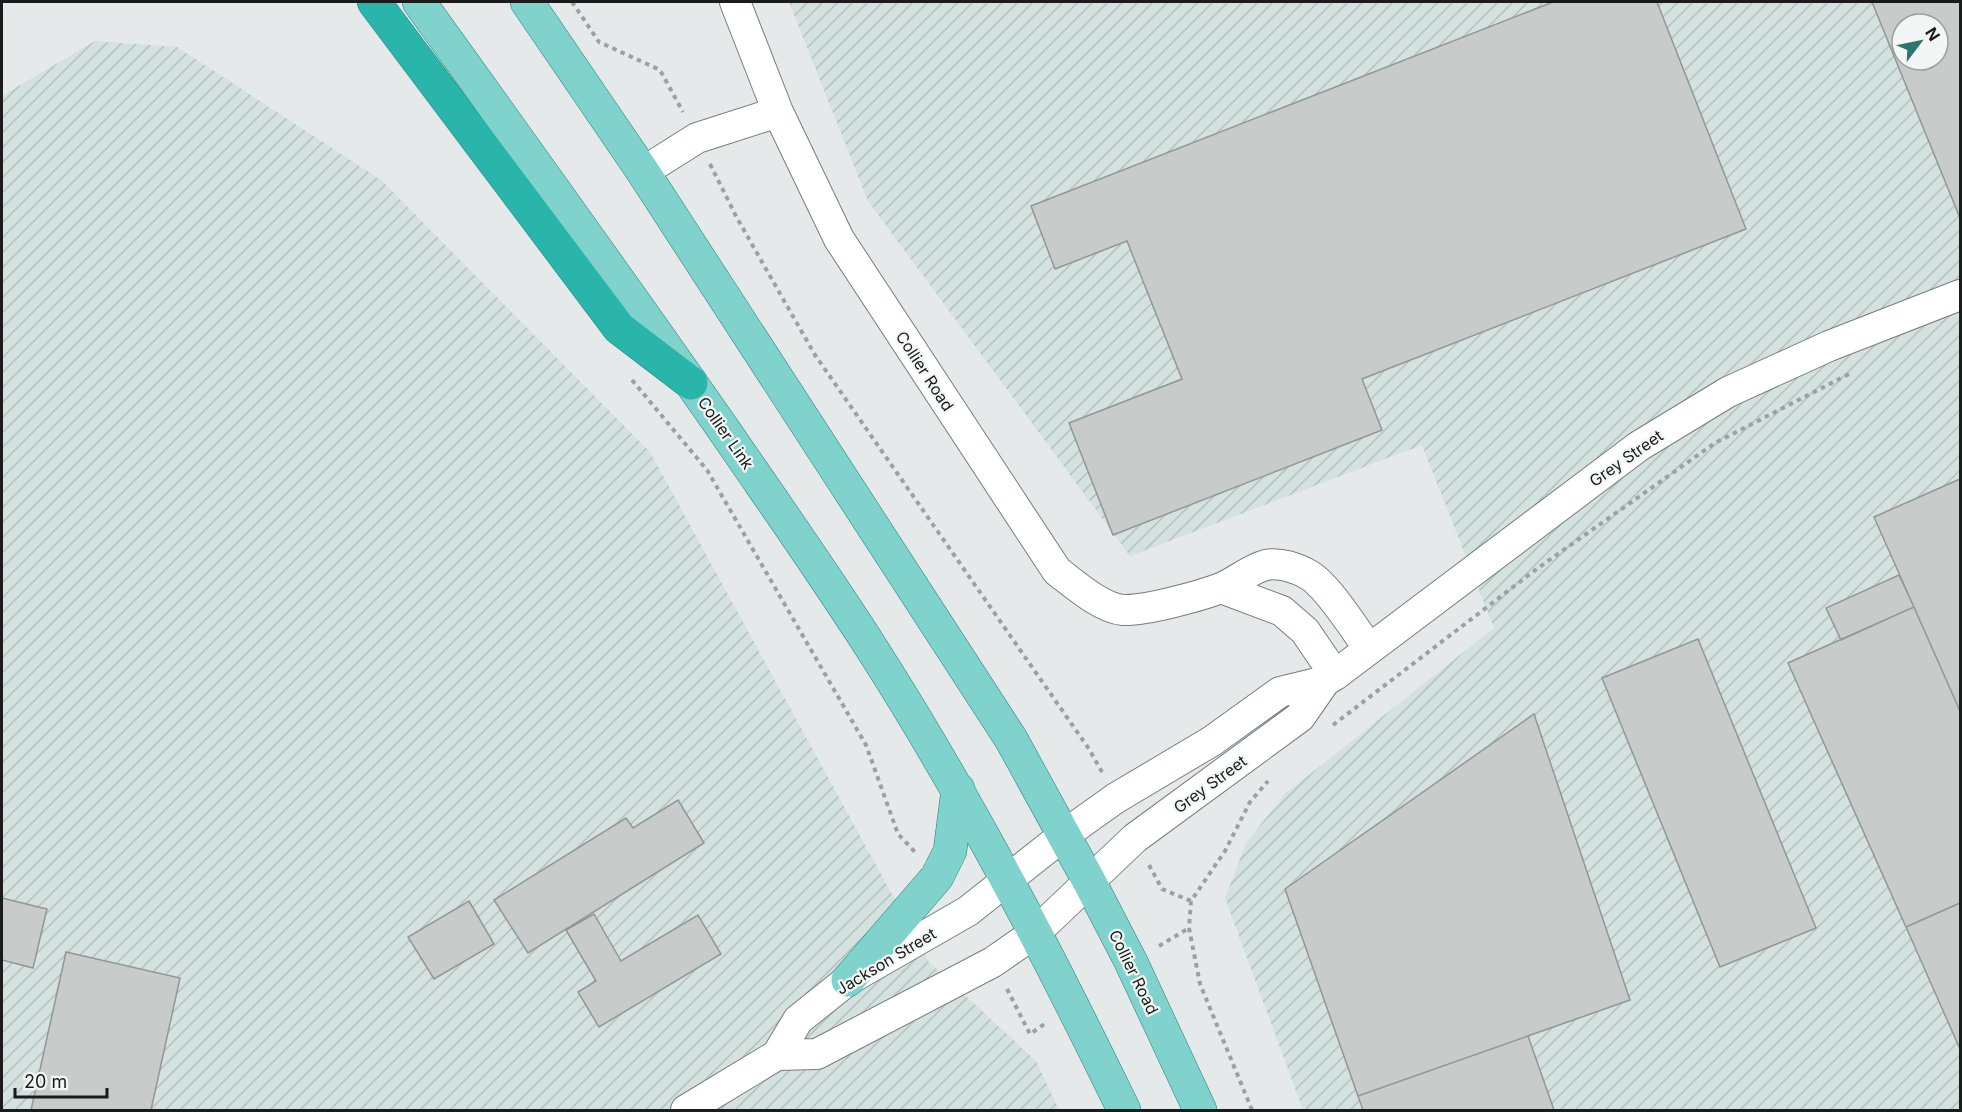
<svg xmlns="http://www.w3.org/2000/svg" width="1962" height="1112" font-family="Inter,sans-serif">
	<style>
		.industrial { fill: url(#industrial-furrows); fill-rule: evenodd }
		.building { fill: #c7cbca; stroke: #929796; stroke-width: 1.5; fill-rule: evenodd }
		.lines { fill: none; stroke-linecap: round; stroke-linejoin: round }
		.minor-casing { stroke: #787c7b; stroke-width: 32 }
		.major-casing { stroke: #247f78; stroke-width: 34 }
		.highway-casing { stroke: #247f78; stroke-width: 34 }
		.path { stroke: #9ca09f; stroke-width: 4; stroke-dasharray: 4.5 4.5; stroke-linecap: butt }
		.minor { stroke: #fff; stroke-width: 30 }
		.major { stroke: #7fd3cc; stroke-width: 33 }
		.highway { stroke: #29b5aa; stroke-width: 33 }
		.labels { text-anchor: middle; dominant-baseline: central; stroke-width: 4.5; stroke-linejoin: round; paint-order: stroke }
		.street-label { font-size: 16px; fill: #1a1c1b; stroke: #f2f7f6 }
	</style>
	<defs>
		<pattern id="industrial-furrows" width="10" height="10" patternUnits="userSpaceOnUse" patternTransform="scale(1.5)"><rect width="10" height="10" fill="#d3e1df"/><path d="M-1 1l2-2M0 10L10 0M9 11l2-2" fill="none" stroke="#b5c0bf"/></pattern>
	</defs>
	<rect width="100%" height="100%" fill="#e5e9e9"/>
	<path class="industrial" d="M789 2H1960V1110H1303L1225 898 1246 843 1285 794 1494 628 1422 445 1130 556 868 201ZM1902 24H1938V60H1902Z
		M95 41 177 47 381 180 650 452 929 962 1036 1061 1059 1110H2V96Z"/>
	<path class="building" d="M1553 2H1657L1746 229 1362 379 1382 430 1113 535 1069 423 1182 379 1127 241 1055 269 1031 206Z
		M1872 2H1960V218ZM1902 24H1938V60H1902Z
		M1960 479V711L1874 517Z
		M1899 575 1914 607 1841 640 1826 608Z
		M1914 607 1960 711V903L1906 927 1788 663Z
		M1698 639 1816 928 1720 967 1602 678Z
		M1534 714 1630 1000 1358 1096 1285 889Z
		M678 800 704 843 528 953 494 900 626 818 633 828Z
		M2 898 47 909 33 968 2 960Z
		M469 901 494 944 434 979 408 937Z
		M1960 903V1049L1906 927Z
		M594 914 621 961 698 915 721 954 599 1027 578 992 596 981 566 930Z
		M66 952 180 978 151 1110H31Z
		M1528 1036 1554 1110H1363L1358 1096Z"/>
	<g class="lines">
		<defs>
			<path id="minor" d="M735 2 778 112 839 239 1057 571C1074 584 1101 608 1123 610 1145 611 1200 596 1221 588 1236 582 1250 569 1266 565 1280 562 1297 568 1309 575 1328 586 1356 631 1369 649
				M643 172 697 138 778 112
				M1221 588 1282 611 1305 631 1335 675
				M777 1055 817 1054 993 962 1036 932 1135 838 1300 717 1325 681
				M686 1110 777 1055 798 1020 848 980 968 911 1064 835 1116 798 1212 741 1280 692 1325 681 1335 675 1639 446 1728 392 1829 346 1960 295"/>
			<path id="major" d="M419 2C522 145 625 288 726 433 776 506 827 578 874 652 968 799 1048 954 1124 1110
				M527 2 643 172 1011 739 1089 881 1131 962 1200 1110
				M848 980 937 877 950 851 958 789"/>
			<path id="highway" d="M374 2 619 328 691 383"/>
		</defs>
		<use href="#minor" class="minor-casing"/>
		<use href="#major" class="major-casing"/>
		<use href="#highway" class="highway-casing"/>
		<path class="path" d="M572 2 599 42 660 70 683 112
			M710 164 737 218 815 355 1089 749 1102 772
			M632 380 707 470 866 745 898 834 915 852
			M1333 725 1538 568 1715 443 1849 374
			M1149 865 1162 889 1191 901
			M1159 946 1189 928
			M1007 989 1030 1034 1046 1023
			M1252 1110 1200 984 1189 928 1191 901 1225 851 1250 802 1268 781"/>
		<use href="#minor" class="minor"/>
		<use href="#major" class="major"/>
		<use href="#highway" class="highway"/>
	</g>
	<g class="labels">
		<g class="street-label">
			<text transform="translate(925 371) rotate(57)">Collier Road</text>
			<text transform="translate(726 433) rotate(55)">Collier Link</text>
			<text transform="translate(1626 458) rotate(-35)">Grey Street</text>
			<text transform="translate(1210 784) rotate(-36)">Grey Street</text>
			<text transform="translate(886 961) rotate(-31)">Jackson Street</text>
			<text transform="translate(1134 972) rotate(64)">Collier Road</text>
		</g>
	</g>
	<rect width="1962" height="1112" fill="none" stroke="#1a1c1b" stroke-width="6"/>
	<g transform="translate(1920 42) rotate(58)"><circle r="28" fill="#f2f7f6" stroke="#9c9f9e" stroke-width="1.5"/>
	<path d="M0-4.5L10 22L0 15L-10 22Z" fill="#2d756f"/>
	<text y="-9" font-size="16" font-weight="bold" text-anchor="middle" fill="#1a1c1b">N</text>
	</g>
	<path d="M15 1088v9h92v-9" fill="none" stroke="#1a1c1b" stroke-width="3"/>
	<text x="24" y="1088" font-size="18" fill="#1a1c1b" stroke="#f2f7f6" stroke-width="4.5" paint-order="stroke">20 m</text>
</svg>
